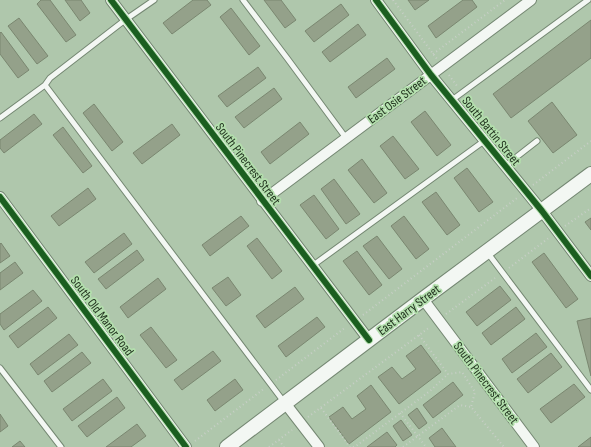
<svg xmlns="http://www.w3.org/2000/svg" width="591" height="447" font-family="'Sofia Sans Condensed',sans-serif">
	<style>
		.building { fill: #94a18a; stroke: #7a8770 }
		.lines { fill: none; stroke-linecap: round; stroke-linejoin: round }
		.lane-casing { stroke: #748772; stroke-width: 7 }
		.street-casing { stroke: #748772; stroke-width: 12 }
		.secondary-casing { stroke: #748772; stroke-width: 16 }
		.path { stroke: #c7cfc6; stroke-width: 2; stroke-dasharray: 1 3; stroke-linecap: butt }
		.lane { stroke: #f3f7f3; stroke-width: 5 }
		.street { stroke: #f3f7f3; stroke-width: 10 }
		.secondary { stroke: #f3f7f3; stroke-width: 14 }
		.cycleway-casing { stroke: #b3dfad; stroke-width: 8 }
		.cycleway { stroke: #1b5e20; stroke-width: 6 }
		.labels { text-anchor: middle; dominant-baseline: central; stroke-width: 3.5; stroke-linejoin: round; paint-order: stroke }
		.street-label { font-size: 13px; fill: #1f301c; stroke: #b3dfad }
	</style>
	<rect width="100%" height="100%" fill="#afc7ac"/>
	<path class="building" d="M41 0H50L76 35 66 42 37 4Z
		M65 0H81L90 13 80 21Z
		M193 0H207L211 5 172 34 163 23Z
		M264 0H281L296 20 285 28Z
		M408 0H429L415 10Z
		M463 0H472L477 7 436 38 428 26Z
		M341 4 349 15 314 42 305 31Z
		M231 8 260 46 249 55 220 17Z
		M19 18 48 56 37 64 8 26Z
		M591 20V58L511 118 493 94Z
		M358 24 366 35 330 62 322 52Z
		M1 32 29 70 18 78 0 54V33Z
		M387 58 395 69 356 98 348 87Z
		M258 67 266 78 227 107 218 96Z
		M274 88 282 99 244 128 235 117Z
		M552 102 577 135 553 153 528 121Z
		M94 104 123 142 112 151 83 113Z
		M425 111 451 145 437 156 411 122Z
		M34 114 42 124 4 153 0 148V140Z
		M300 122 309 134 270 164 261 152Z
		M172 124 180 135 142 164 133 153Z
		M63 127 92 166 83 173 53 135Z
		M393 136 419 169 405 179 380 146Z
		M362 159 387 193 374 203 348 170Z
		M467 168 493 202 479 212 454 178Z
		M334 179 360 214 346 224 321 189Z
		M88 188 96 199 59 226 51 216Z
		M436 192 460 225 447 235 422 202Z
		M314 195 339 229 326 239 300 205Z
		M241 216 249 226 210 256 202 245Z
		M404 216 429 249 416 259 391 226Z
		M591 218V230L585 222Z
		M124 233 132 244 94 273 85 262Z
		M377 236 402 269 389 279 363 246Z
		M257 238 282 271 272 279 247 246Z
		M1 243 10 256 0 263V244Z
		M137 250 144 260 106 289 98 279Z
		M357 251 382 285 369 295 343 261Z
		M544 253 578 299 566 308 532 262Z
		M15 262 23 273 0 290V273Z
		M228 277 241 295 226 306 212 288Z
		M158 278 166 289 128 318 120 307Z
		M500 286 511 300 477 326 466 312Z
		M295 287 304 299 265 328 256 316Z
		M33 290 42 301 4 330 0 324V314Z
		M48 307 57 318 18 348 9 336Z
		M516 307 525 319 491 345 482 333Z
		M317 317 325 327 286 357 278 346Z
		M591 318V376L577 321Z
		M151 327 177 360 166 368 140 335Z
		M536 333 547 347 512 373 502 359Z
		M69 334 78 345 38 375 30 364Z
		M421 345 441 372 399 404 378 377 392 367 402 379 416 369 406 356Z
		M213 351 221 361 182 390 174 380Z
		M82 352 91 363 52 392 44 381Z
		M551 353 562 367 528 393 517 379Z
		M103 379 112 391 72 421 63 409Z
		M235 379 243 390 215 411 207 400Z
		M453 382 463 395 433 418 423 405Z
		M574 384 585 397 551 423 540 409Z
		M371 385 391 412 349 444 329 417 343 407 352 419 366 409 357 396Z
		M117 397 125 408 87 437 78 426Z
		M417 408 427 423 419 429 408 415Z
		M0 414 8 426 0 432Z
		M401 420 412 435 403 441 393 426Z
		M137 424 146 436 131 447H106Z
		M442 428 456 447H435L429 438Z
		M387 432 397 445 395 447H367Z
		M591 437V447H578Z
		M20 441 25 447H12Z"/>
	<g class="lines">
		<defs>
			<path id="lane" d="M243 0 287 58 346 138
				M45 85 284 402
				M452 100 588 0
				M0 118 45 85 50 78 125 20 154 0
				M505 166 537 141
				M487 252 591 390
				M312 266 484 141
				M0 368 61 447"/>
			<path id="street" d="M111 0 369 340
				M376 0 431 75 542 211 591 276
				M0 197 186 447
				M262 201 531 0
				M423 299 534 447
				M285 403 319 447"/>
			<path id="secondary" d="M227 447 423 299 591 174"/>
		</defs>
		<use href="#lane" class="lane-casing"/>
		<use href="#street" class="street-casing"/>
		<use href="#secondary" class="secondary-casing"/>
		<path class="path" d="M393 0 437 59
			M433 54 505 0
			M449 75 457 86
			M467 99 486 124
			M533 185 591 141
			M565 226 591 208
			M509 268 550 237
			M446 314 495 278
			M363 315 517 198
			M419 335 448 374 462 372 475 392 471 407 504 447
			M276 380 346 327
			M321 408 350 447
			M400 413 426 447
			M308 417 430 327
			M279 440 284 447
			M195 441 265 388
			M269 447 292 430
			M353 447 356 446 430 391 448 374
			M403 447 460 405 471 407"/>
		<use href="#lane" class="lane"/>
		<use href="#street" class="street"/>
		<use href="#secondary" class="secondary"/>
		<defs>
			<path id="cycleway" d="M111 0 369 340
				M376 0 431 75 542 211 591 276
				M0 197 186 447"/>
		</defs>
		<use href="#cycleway" class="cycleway-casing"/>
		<use href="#cycleway" class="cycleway"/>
	</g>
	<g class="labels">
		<g class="street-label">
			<text transform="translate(397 100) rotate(-37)">East Osie Street</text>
			<text transform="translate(491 131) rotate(51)">South Battin Street</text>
			<text transform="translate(248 164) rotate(53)">South Pinecrest Street</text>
			<text transform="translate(409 310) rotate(-37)">East Harry Street</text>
			<text transform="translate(102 316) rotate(53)">South Old Manor Road</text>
			<text transform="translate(486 383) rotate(53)">South Pinecrest Street</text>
		</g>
	</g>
</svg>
